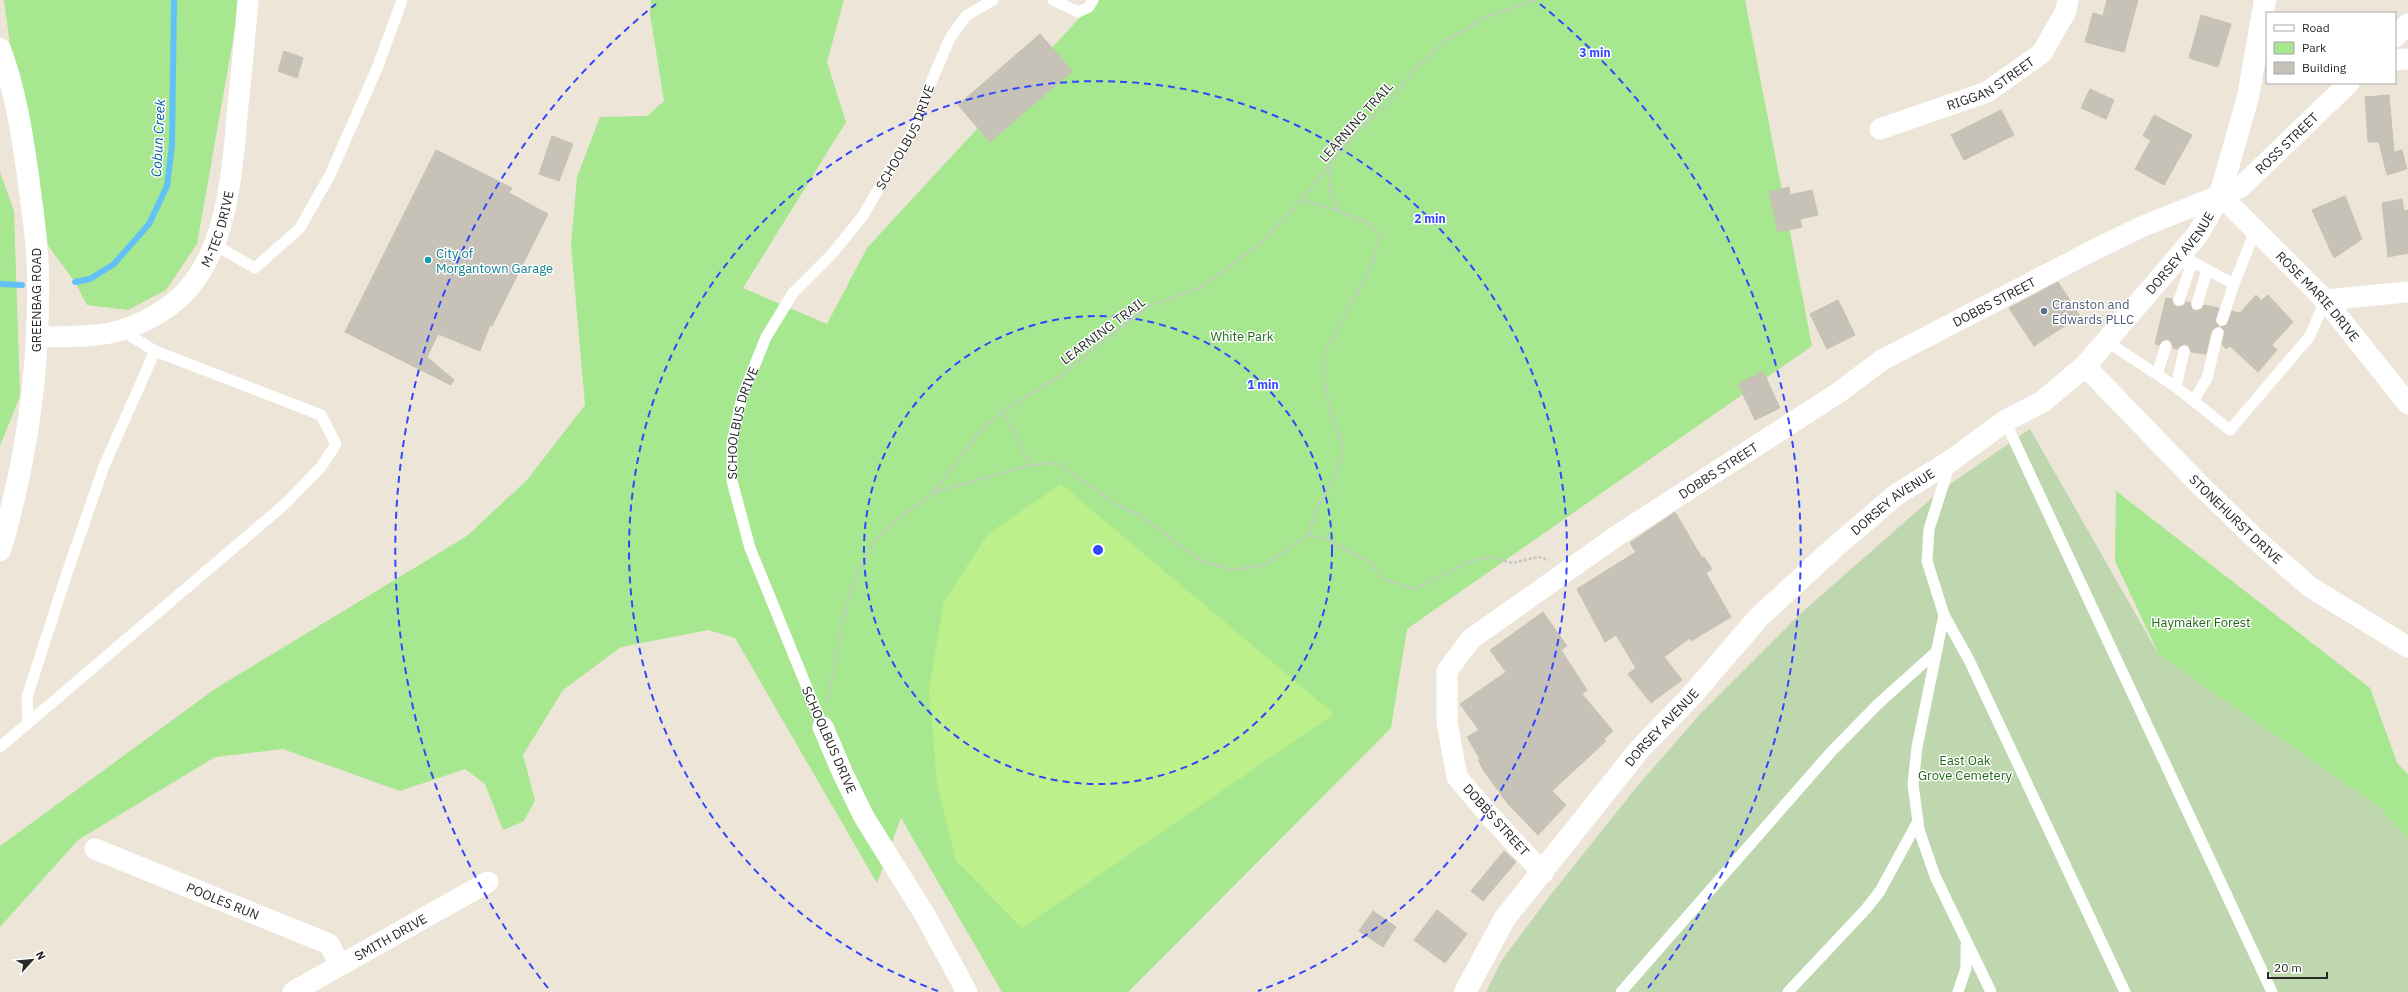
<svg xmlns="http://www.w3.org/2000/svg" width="2408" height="992" font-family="'IBM Plex Sans',sans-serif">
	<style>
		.green { fill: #a6e78f }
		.cemetery { fill: #bed7ae }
		.pitch { fill: #bcf08a }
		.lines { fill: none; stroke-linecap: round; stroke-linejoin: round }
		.stream { stroke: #62c2f7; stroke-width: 6 }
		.building { fill: #c7c2b8; stroke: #c7c1b2 }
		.path { stroke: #c7c7c7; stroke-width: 2.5; stroke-dasharray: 3 2; stroke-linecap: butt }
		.lane { stroke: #fff; stroke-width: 11 }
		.street { stroke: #fff; stroke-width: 21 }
		.secondary { stroke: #fff; stroke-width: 22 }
		.ring { fill: none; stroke: #3246ff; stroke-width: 2; stroke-dasharray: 7 5 }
		.culture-dot { fill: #0f9aa8; stroke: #fff; stroke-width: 1.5 }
		.service-dot { fill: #5c6f8a; stroke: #fff; stroke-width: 1.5 }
		.labels { text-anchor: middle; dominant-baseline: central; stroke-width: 3; stroke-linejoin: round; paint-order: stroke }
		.street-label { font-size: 13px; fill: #282828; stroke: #fff }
		.culture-label { font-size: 13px; fill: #0d838f; stroke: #fff; text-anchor: start }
		.service-label { font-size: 13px; fill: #4e5e75; stroke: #fff; text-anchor: start }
		.park-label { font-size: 13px; fill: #1e6914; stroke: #fff }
		.water-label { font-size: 14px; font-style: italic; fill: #035ca1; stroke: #fff }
		.centre { fill: #3246ff; stroke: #fff; stroke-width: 2 }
		.ring-label { font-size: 12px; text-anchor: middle; font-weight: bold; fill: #3246ff; stroke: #fff; stroke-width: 3; stroke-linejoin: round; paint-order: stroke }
	</style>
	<rect width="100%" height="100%" fill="#ece5d8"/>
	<path class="green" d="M4 0H240L197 244 166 290 128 310 87 305 75 282 35 228Z
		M651 0H844L827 62 846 122 743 288 827 324 867 248 1096 0H1745L1812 346 1407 629 1391 728 1128 992H1002L901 818 877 883 735 638 708 630 621 647 563 690 523 755 535 800 524 821 503 830 485 784 465 769 400 791 283 749 215 757 78 840 0 927V846L215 689 467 536 527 480 585 405 571 245 577 177 600 117 647 116 664 101 650 14Z
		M0 172 14 211 20 396 0 446Z
		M2116 491 2370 688 2397 763 2408 774V838L2378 806 2159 655 2115 561Z"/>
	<path class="cemetery" d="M2030 429 2159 655 2378 806 2408 838V992H1486L1502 960 1549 897 1635 789 1701 713 1800 614 1940 491Z"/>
	<path class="pitch" d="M1061 484 1334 714 1022 928 956 861 937 785 929 689 944 601 988 534Z"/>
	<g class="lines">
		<path class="stream" d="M75 282 90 279 114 264 149 224 167 186 172 145 174 0
			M0 284 22 285"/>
	</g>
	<path class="building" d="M2107 0H2138L2124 52 2085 42 2093 13 2103 16Z
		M2201 15 2231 24 2218 67 2189 58Z
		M1040 34 1072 71 990 142 958 105Z
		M284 51 303 58 297 78 278 71Z
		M2090 89 2114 100 2106 119 2081 108Z
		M2389 95 2394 152 2402 150 2407 169 2387 175 2379 142H2368L2365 97Z
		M2001 110 2014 135 1964 160 1951 135Z
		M2154 115 2192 135 2164 185 2135 169 2151 140 2143 136Z
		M552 136 573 144 559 181 539 174Z
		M436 150 512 188 509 193 548 214 492 326 490 325 480 351 438 334 427 357 454 380 451 385 345 332Z
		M1789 187 1790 195 1812 190 1818 215 1800 219 1802 227 1778 232 1769 192Z
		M2345 196 2362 239 2334 258 2312 210Z
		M2402 199 2404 211 2408 210V253L2388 257 2382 203Z
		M2058 282 2080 316 2034 346 2009 308Z
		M2256 295 2261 301 2268 295 2293 322 2272 345 2277 350 2258 372 2230 346 2226 349 2222 344 2225 331 2221 327 2227 325 2232 311 2240 313Z
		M2166 298 2172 299 2173 304 2177 307 2183 306 2186 302H2190L2192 309 2195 311 2202 309 2204 305 2219 308 2215 321 2219 326 2211 331 2206 354 2191 352 2189 346 2185 344 2177 349 2173 348 2171 342 2168 339 2162 341 2159 345 2155 344Z
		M1838 300 1855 335 1827 349 1810 314Z
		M1763 371 1780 408 1755 420 1738 384Z
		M1675 512 1702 558 1704 557 1712 569 1706 573 1731 617 1691 641 1690 638 1664 657 1682 680 1651 703 1628 674 1636 668 1616 635 1605 642 1577 589 1636 552 1630 543Z
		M1543 612 1567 646 1561 650 1587 690 1582 694 1613 731 1604 739 1606 741 1552 791 1566 805 1538 835 1508 804 1484 771 1478 760 1480 759 1467 737 1479 730 1460 704 1506 672 1490 650Z
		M1504 851 1516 862 1483 901 1471 891Z
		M1437 910 1467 934 1445 963 1414 940Z
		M1373 911 1396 927 1383 947 1359 931Z"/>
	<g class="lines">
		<path class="path" d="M1302 199 1341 212
			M1003 411 1030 465
			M932 493 1030 465 1058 463 1114 503 1140 515 1201 561 1233 570 1265 565 1308 535 1316 511 1340 465 1343 446 1331 414 1323 370 1326 350 1372 265 1380 234 1365 221 1341 213 1330 192 1329 167
			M1308 535 1324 538 1370 562 1383 579 1415 589 1474 560 1491 557 1512 563 1538 557 1549 560
			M828 699 843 619 854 581 872 544 894 522 932 494 981 430 1003 411 1062 375 1147 307 1202 287 1259 245 1302 199 1357 132 1388 103 1417 68 1444 42 1484 18 1535 0"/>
		<g class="lane">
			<path d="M1053 0 1078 12 1089 7 1093 0"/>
			<path d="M215 245 255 268 300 228 330 175 378 66 402 0"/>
			<path d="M2180 255 2234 284"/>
			<path d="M2179 300 2192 263"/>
			<path d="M2197 304 2207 270"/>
			<path d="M2222 320 2234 284 2255 231"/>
			<path d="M2106 341 2176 387 2230 430 2310 336 2325 300"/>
			<path d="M2157 374 2166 346"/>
			<path d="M2176 387 2184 351"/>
			<path d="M2194 400 2207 378 2218 333"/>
			<path d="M2005 421 2272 992"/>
			<path d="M1950 464 1929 529 1927 561 1944 615 1917 747 1913 784 1919 830 1935 876 1991 992"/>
			<path d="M1944 615 1969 660 2125 992"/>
			<path d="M28 721 27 697 67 573 104 466 155 351"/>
			<path id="s1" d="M823 727 750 548 732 481V442L742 397 766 337 793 293 832 254 862 217 914 129 929 87 950 38 966 16 993 0"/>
			<path d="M0 747 285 504 321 467 336 444 321 415 155 351 121 330"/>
			<path d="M1621 992 1831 752 1878 704 1937 651"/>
			<path d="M1788 992 1866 909 1880 891 1918 821"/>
			<path d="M1958 992 1966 968V946"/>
		</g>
		<g class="street">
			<path d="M2395 37 2408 24"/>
			<path d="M2395 60 2408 59"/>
			<path id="s2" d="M1880 129 1987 92 2042 53 2066 11 2068 0"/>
			<path id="s3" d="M2220 195 2325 300 2408 404"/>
			<path d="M2325 300 2408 292"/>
			<path id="s4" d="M37 337C64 336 96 338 122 330 146 322 171 308 188 289 229 243 233 164 238 105 242 70 245 35 248 0"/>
			<path id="s5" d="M2085 366 2198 483 2261 544 2310 587 2408 647"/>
			<path d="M823 727 843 774 864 817 925 915 967 992"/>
			<path id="s6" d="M95 849 329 944 340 965"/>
			<path id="s7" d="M1543 873 1490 816 1457 777 1447 722V671L1471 639 1618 535 1838 393 1882 360 2090 252 2141 227 2241 187 2349 83"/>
			<path id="s8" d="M293 992 488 882"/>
		</g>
		<g class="secondary">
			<path d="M0 49C15 89 22 133 28 176 32 209 38 242 38 275 39 347 32 419 16 489 11 509 7 530 0 550"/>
			<path id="s9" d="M1465 992 1505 918 1639 750 1692 695 1759 617 1835 547 1896 495 1952 460 2005 421 2042 402 2085 366 2198 234 2220 195 2248 97 2265 0"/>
		</g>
	</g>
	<g class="ring">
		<circle cx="1098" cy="550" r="234"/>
		<path d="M938 991A469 469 0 1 1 1258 991"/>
		<path d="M548 988A703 703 0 0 1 656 4M1540 4A703 703 0 0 1 1648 988"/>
	</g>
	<circle class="culture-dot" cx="428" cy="260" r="4"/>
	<circle class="service-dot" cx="2044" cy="311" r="4"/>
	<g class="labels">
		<g class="street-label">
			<text stroke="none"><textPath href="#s2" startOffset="120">RIGGAN STREET</textPath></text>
			<text transform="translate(1356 122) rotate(-48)">LEARNING TRAIL</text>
			<text stroke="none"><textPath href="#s1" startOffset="658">SCHOOLBUS DRIVE</textPath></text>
			<text stroke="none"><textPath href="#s7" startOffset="1235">ROSS STREET</textPath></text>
			<text stroke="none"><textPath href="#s4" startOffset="232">M-TEC DRIVE</textPath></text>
			<text stroke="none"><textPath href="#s9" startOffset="1039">DORSEY AVENUE</textPath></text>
			<text stroke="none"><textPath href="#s3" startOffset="141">ROSE MARIE DRIVE</textPath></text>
			<text transform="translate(36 300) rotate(-90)">GREENBAG ROAD</text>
			<text stroke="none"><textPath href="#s7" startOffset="899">DOBBS STREET</textPath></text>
			<text transform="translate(1103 331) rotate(-37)">LEARNING TRAIL</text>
			<text stroke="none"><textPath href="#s1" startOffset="322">SCHOOLBUS DRIVE</textPath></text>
			<text stroke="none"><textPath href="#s7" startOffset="575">DOBBS STREET</textPath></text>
			<text stroke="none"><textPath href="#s9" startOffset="655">DORSEY AVENUE</textPath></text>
			<text stroke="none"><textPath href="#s5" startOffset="215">STONEHURST DRIVE</textPath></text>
			<text stroke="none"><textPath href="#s9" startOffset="331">DORSEY AVENUE</textPath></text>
			<text transform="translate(829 740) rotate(66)">SCHOOLBUS DRIVE</text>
			<text transform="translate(1496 820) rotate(48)">DOBBS STREET</text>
			<text stroke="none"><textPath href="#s6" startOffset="138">POOLES RUN</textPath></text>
			<text stroke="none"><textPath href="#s8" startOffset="112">SMITH DRIVE</textPath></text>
		</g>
		<g class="culture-label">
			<text x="436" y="253">City of<tspan x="436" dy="15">Morgantown Garage</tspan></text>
		</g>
		<g class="service-label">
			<text x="2052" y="304">Cranston and<tspan x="2052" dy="15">Edwards PLLC</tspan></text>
		</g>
		<g class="park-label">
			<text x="1242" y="336">White Park</text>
			<text x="2201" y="622">Haymaker Forest</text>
			<text x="1965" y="760">East Oak<tspan x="1965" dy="15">Grove Cemetery</tspan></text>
		</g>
		<g class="water-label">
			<text transform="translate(158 138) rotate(-87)">Cobun Creek</text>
		</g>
	</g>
	<circle cx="1098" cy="550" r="6" class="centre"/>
	<g class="ring-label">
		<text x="1595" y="57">3 min</text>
		<text x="1430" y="223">2 min</text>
		<text x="1263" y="389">1 min</text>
	</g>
	<rect x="2266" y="12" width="130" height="72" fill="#ffffff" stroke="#a9a9a9"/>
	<rect x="2274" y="25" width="20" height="6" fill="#ffffff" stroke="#a9a9a9"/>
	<text x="2302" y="32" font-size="12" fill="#282828">Road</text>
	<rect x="2274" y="42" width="20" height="12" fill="#a6e78f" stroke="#a9a9a9"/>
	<text x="2302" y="52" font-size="12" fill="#282828">Park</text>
	<rect x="2274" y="62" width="20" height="12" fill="#c7c2b8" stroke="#a9a9a9"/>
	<text x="2302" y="72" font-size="12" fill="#282828">Building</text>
	<g transform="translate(32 960) rotate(63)" stroke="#ffffff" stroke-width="3" paint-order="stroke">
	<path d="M0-3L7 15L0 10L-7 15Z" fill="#282828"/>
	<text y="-6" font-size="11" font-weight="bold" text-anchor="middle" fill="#282828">N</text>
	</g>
	<path d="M2268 972v6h59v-6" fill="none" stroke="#282828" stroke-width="2"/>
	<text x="2274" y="972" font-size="12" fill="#282828" stroke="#ffffff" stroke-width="3" paint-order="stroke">20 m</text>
</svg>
